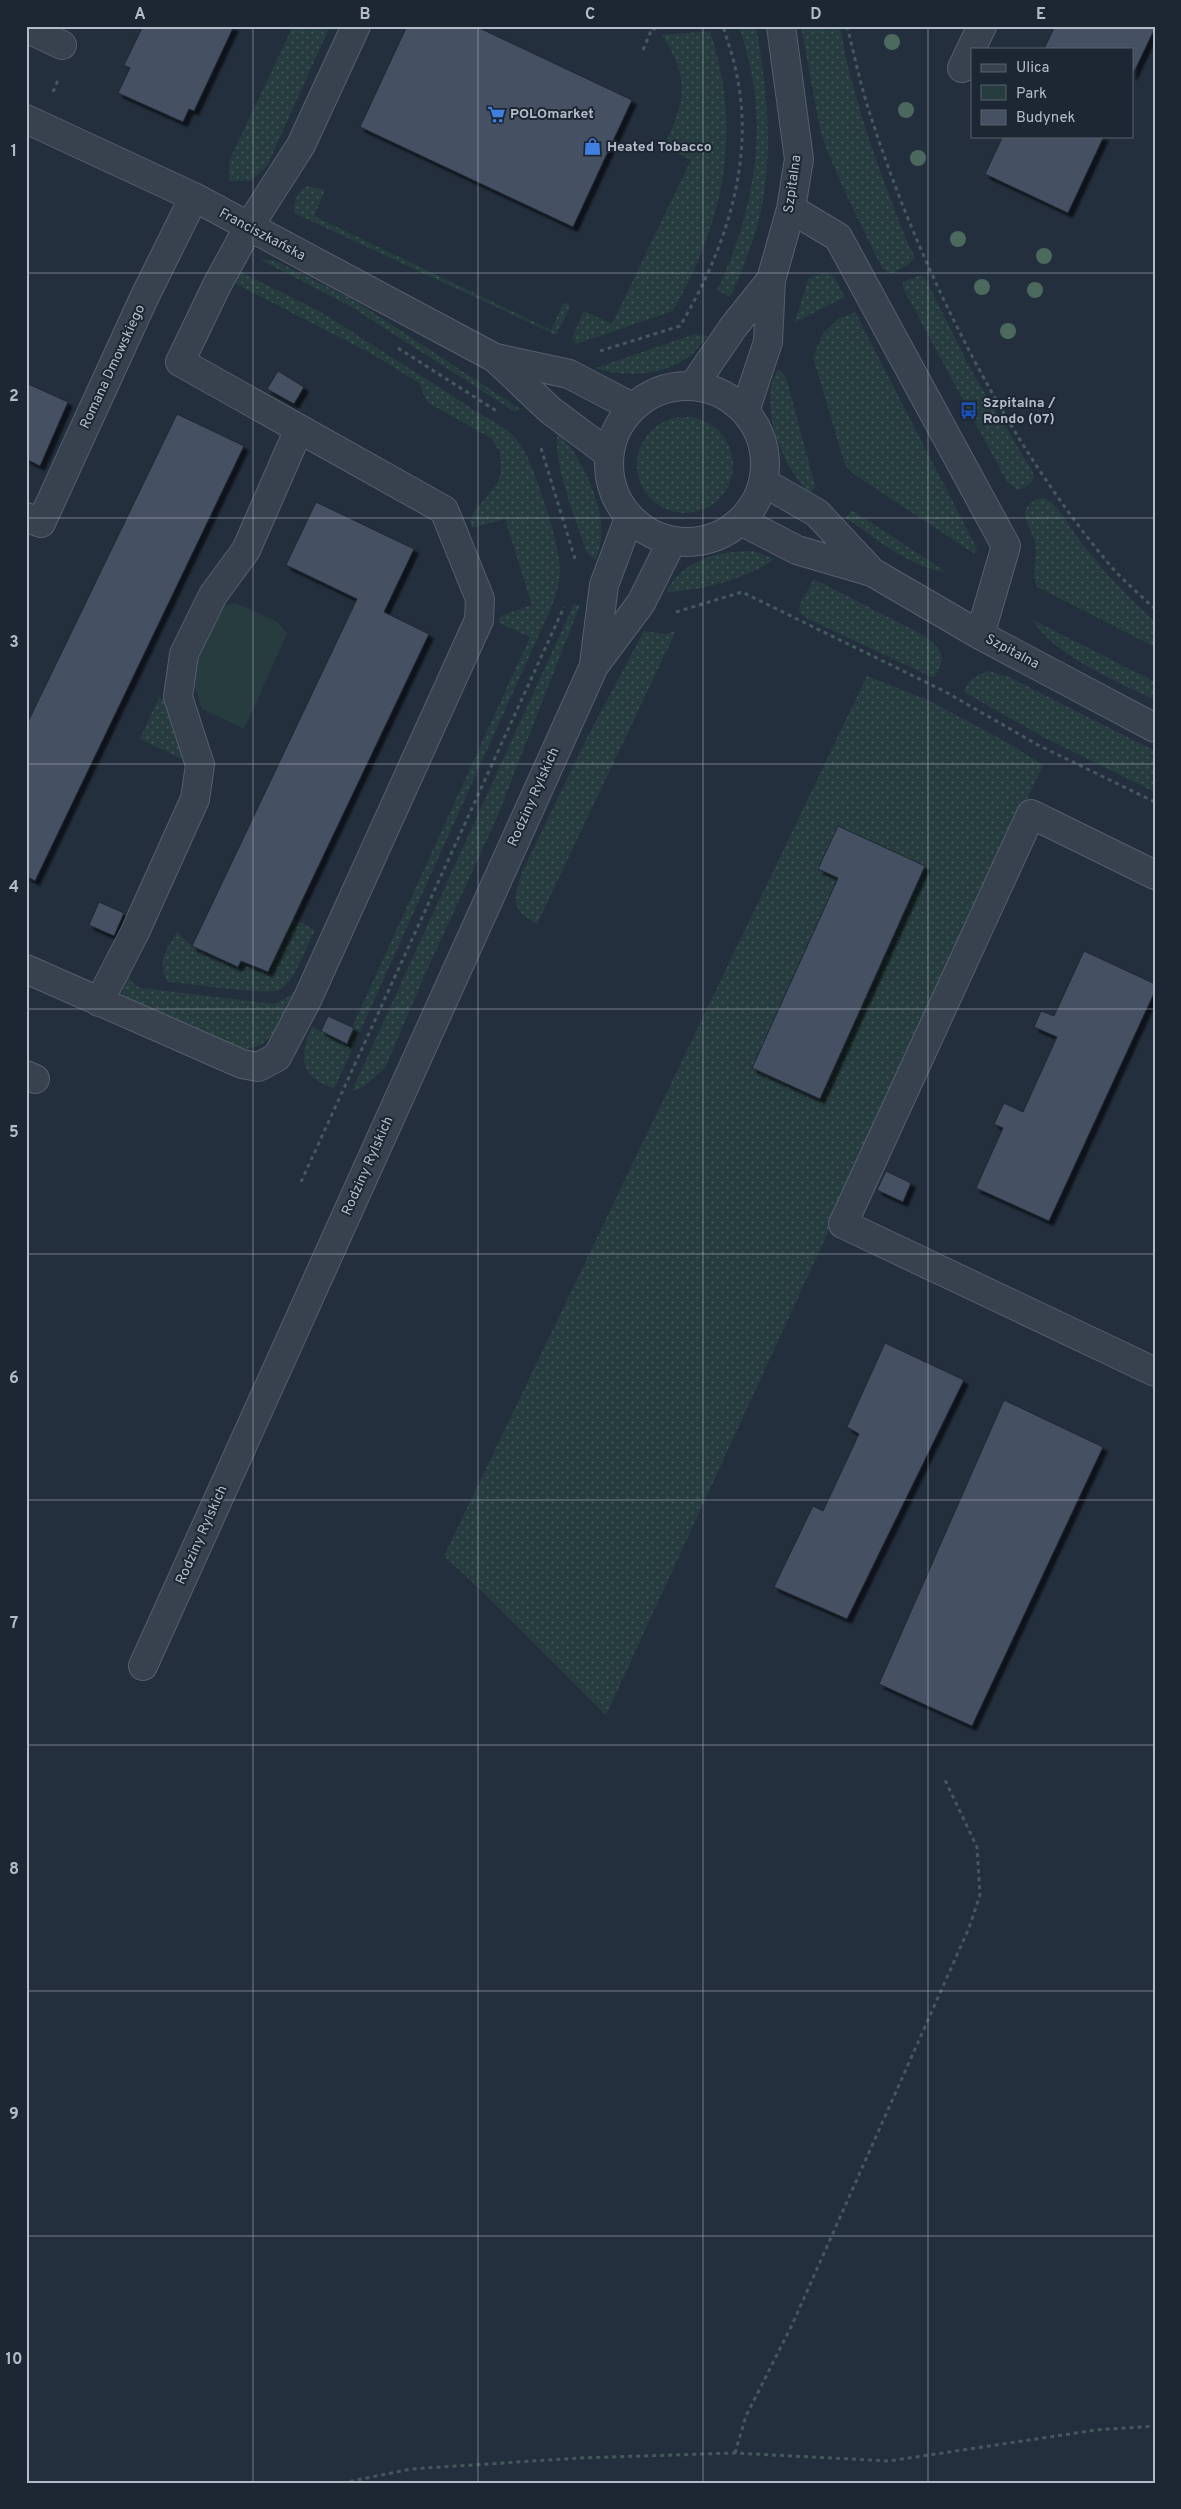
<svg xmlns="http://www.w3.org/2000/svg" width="1181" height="2509" font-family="Overpass,sans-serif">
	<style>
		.grass { fill: url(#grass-dots) }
		.park { fill: #263c3f }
		.building { fill: #455162; stroke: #1f2835; filter: url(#shadow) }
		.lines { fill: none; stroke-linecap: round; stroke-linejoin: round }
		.minor-casing { stroke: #565f6c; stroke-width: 30 }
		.path { stroke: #44595c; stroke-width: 3; stroke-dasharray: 4 4; stroke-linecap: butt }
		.minor { stroke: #38414e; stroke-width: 28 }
		.tree { fill: #4b6a5d }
		.grid { fill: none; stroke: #b4bcc9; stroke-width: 1; stroke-opacity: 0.55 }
		.labels { text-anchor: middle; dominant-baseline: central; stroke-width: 4; stroke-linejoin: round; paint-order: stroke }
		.poi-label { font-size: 14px; font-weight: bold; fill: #b4bcc9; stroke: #1d2633; text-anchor: start }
		.street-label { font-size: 14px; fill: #b4bcc9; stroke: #1d2633 }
		.neatline { fill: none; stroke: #b4bcc9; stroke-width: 2 }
		.grid-label { font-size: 16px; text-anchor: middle; font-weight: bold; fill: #b4bcc9 }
	</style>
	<defs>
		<pattern id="grass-dots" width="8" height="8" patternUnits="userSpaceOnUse" patternTransform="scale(1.25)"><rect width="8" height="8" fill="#263c3f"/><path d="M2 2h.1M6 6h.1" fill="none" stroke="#435659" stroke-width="1.8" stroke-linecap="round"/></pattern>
		<filter id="shadow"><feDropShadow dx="4.5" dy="4.5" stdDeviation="1" flood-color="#0009"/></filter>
	</defs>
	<rect width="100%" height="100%" fill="#242f3e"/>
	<path class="grass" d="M293 26H330L268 164 251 181H229V161Z
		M739 26H756C766 83 773 143 763 200 757 234 744 266 730 297L717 290C746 231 762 162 755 97 753 73 746 49 739 26Z
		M801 26H840C853 104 880 172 908 244L915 257 908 265 890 274 882 268 844 190 827 150 820 129Z
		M710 31C743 133 724 220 673 311L576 344 572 338 584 311 612 324 691 160 664 146C686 100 690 79 662 35Z
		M307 186 325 190 314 216 551 330 563 304 567 303 570 305 569 309 556 335 294 213C294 202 297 191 307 186Z
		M261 260H274L354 300 520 409 515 412 350 306Z
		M241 272 321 312 485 417C498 424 510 430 519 442 534 462 562 550 560 575 559 586 555 597 551 608L334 1089C300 1076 298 1059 312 1027L348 1044 354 1023 530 637 499 623V618L503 615 532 605 505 519 472 528 470 522 474 512 497 484 501 471 500 452 491 438 427 402 419 383 372 354 234 283Z
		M823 273 832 274 845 297 795 322 808 279Z
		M921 275 925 278 971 370 1031 469 1034 476C1031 485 1027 486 1018 490L1007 482 903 288V282Z
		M855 312 977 549 975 554 855 475 845 465 813 357 823 333 838 319Z
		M695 334 708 336C703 341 698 349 692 354 669 375 624 379 596 368Z
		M778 369 786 377 813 478 815 488 809 493C782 465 757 406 778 369Z
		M637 465a48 48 0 1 1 96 0a48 48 0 1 1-96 0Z
		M558 434C581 454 604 505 601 536 601 544 598 552 596 560L587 553C578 527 551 458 558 434Z
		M1044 498C1061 507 1069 527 1081 542 1103 571 1128 597 1155 622V647L1037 587C1031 573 1038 559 1035 544 1034 535 1026 524 1025 514 1025 504 1036 499 1044 498Z
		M852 510 946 572C909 567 877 539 846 518Z
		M754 551 774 559C751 578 696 592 666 592 684 559 718 551 754 551Z
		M814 579 923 635C943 650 947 656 934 678L806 618 799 611 800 603Z
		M574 604 580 605 496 820 426 972 385 1068 363 1087 352 1091Z
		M1033 620 1155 682V700C1121 684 1050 653 1033 620Z
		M644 631 666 634 676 631 537 924C509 908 514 901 522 872L589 734Z
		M988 671 1009 677 1155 751V792L1045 738 964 692C968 679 976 676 988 671Z
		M867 676 928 700 1008 743 1043 765 606 1715 485 1594 444 1556Z
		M159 697 165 701 185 753 182 759 140 739Z
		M293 918 315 930C307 945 296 980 281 989 271 997 186 983 168 982 156 962 167 949 177 932L192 946 238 967 241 961Z
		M127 975 134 984 141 988 274 1004 290 996 297 988 278 1029 261 1045 248 1049H235L134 1003 123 994V985Z"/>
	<path class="park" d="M236 603 278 622 287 634 244 729 202 709 191 677 221 606Z"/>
	<path class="building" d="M143 26H234L194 111 189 109 183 122 118 93 130 68 124 65Z
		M407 26H475L632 100 573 227 360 127Z
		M1055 26H1155V28L1132 76V49H1044Z
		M1003 136H1104L1068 213 985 174Z
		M278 371 304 387 294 404 267 389Z
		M26 383 68 402 40 466 26 459Z
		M177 414 244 446 35 881 26 876V726Z
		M316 502 414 549 384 612 429 634 268 972 241 961 238 967 192 946 357 599 286 565Z
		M838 826 925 866 820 1099 752 1068 838 878 818 869Z
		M99 902 124 913 114 936 89 925Z
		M1084 951 1155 984V991L1049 1221 976 1188 1003 1128 994 1124 1004 1103 1023 1112 1057 1037 1034 1027 1041 1011 1054 1016Z
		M328 1016 354 1028 347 1044 321 1031Z
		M886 1171 911 1183 903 1202 877 1190Z
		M885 1343 964 1380 847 1619 774 1587 813 1506 823 1511 859 1434 847 1427Z
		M1004 1400 1103 1447 972 1726 879 1684Z"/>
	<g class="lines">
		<defs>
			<path id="minor" d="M26 28 62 45
				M962 68 982 26
				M26 119 194 197 495 358 550 410 609 454
				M791 209 838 237 1006 546 980 635
				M496 358 569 374 632 407
				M609 464a78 78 0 1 1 156 0a78 78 0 1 1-156 0Z
				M693 386 734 326 771 280
				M745 411 768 342 771 280 791 209 799 159 781 26
				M763 482 817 513 872 572
				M26 517 41 523 144 298 194 197
				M741 521 797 550 872 572 980 635 1155 728
				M594 664 604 585 629 518
				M1155 875 1031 814 843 1224 1155 1372
				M26 969 242 1064 258 1067 277 1057 307 1000 479 620 480 599 444 510 180 362 217 285 248 228 301 145 356 26
				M99 1002 135 932 195 799 200 765 178 697 184 654 213 595 246 550 299 429
				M26 1075 35 1079
				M143 1666 594 666 641 603 672 541"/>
		</defs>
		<use href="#minor" class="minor-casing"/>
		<path class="path" d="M847 26C855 57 861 88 871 117 920 269 1003 435 1104 558 1119 577 1138 593 1155 609
			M652 29 674 26
			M643 50 653 26
			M53 92 58 80
			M398 348 498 412
			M600 351 680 326C726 249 757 157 735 67 732 53 727 40 723 26
			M541 448 575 559
			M676 612 742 592 944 691 1038 745 1155 802
			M301 1182 564 607
			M735 2453 746 2416 792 2325 969 1928 980 1895 977 1847 945 1780
			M342 2483 411 2469 579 2458 735 2453 889 2461 1096 2430 1155 2426"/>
		<use href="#minor" class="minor"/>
	</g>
	<g class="tree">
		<circle cx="892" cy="42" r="8"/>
		<circle cx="906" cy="110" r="8"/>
		<circle cx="918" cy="158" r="8"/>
		<circle cx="958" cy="239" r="8"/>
		<circle cx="1044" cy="256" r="8"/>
		<circle cx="982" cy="287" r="8"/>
		<circle cx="1035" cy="290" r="8"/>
		<circle cx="1008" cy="331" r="8"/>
	</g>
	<path class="grid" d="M253 26V2483M478 26V2483M703 26V2483M928 26V2483M26 273H1155M26 518H1155M26 764H1155M26 1009H1155M26 1254H1155M26 1500H1155M26 1745H1155M26 1991H1155M26 2236H1155"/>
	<defs>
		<symbol id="supermarket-bare" viewBox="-9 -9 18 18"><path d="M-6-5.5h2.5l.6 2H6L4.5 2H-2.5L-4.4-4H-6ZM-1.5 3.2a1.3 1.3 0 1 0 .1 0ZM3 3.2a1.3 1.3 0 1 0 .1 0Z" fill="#3f7fe0" stroke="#1d2633" stroke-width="2.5" paint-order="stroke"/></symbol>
		<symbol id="shop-bare" viewBox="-9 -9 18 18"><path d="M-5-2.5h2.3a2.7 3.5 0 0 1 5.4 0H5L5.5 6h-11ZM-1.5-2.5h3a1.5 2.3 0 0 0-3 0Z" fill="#3f7fe0" stroke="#1d2633" stroke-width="2.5" paint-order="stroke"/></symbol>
		<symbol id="bus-bare" viewBox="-9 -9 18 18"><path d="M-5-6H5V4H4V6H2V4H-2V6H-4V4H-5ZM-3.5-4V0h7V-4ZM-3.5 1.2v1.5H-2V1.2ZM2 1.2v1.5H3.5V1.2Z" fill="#1a4fb4" stroke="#1d2633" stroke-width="2.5" paint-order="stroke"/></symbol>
	</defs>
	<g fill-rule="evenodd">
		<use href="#supermarket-bare" x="484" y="102" width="25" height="25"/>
		<use href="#shop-bare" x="580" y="134" width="25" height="25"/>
		<use href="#bus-bare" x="956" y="398" width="25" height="25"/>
	</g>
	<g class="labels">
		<g class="poi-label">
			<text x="510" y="114">POLOmarket</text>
			<text x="607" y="147">Heated Tobacco</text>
			<text x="983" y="403">Szpitalna /<tspan x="983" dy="16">Rondo (07)</tspan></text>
		</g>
		<g class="street-label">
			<text transform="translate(793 184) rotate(-82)">Szpitalna</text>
			<text transform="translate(262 235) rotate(28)">Franciszkańska</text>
			<text transform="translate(113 367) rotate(-65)">Romana Dmowskiego</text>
			<text transform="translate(1012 652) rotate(28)">Szpitalna</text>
			<text transform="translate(534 797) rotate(-66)">Rodziny Rylskich</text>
			<text transform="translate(368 1166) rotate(-66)">Rodziny Rylskich</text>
			<text transform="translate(202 1535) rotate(-66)">Rodziny Rylskich</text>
		</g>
	</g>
	<rect width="1181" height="2509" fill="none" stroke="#1d2633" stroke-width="55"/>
	<rect x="971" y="48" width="162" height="90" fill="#1d2633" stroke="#59626f"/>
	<rect x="981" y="64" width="25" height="8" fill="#38414e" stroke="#59626f"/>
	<text x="1016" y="72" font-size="15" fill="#b4bcc9">Ulica</text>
	<rect x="981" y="85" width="25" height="15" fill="#263c3f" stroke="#59626f"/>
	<text x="1016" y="98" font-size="15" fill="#b4bcc9">Park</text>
	<rect x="981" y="110" width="25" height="15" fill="#455162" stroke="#59626f"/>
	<text x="1016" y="122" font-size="15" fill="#b4bcc9">Budynek</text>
	<rect x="28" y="28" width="1126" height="2454" class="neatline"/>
	<g class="grid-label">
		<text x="140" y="19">A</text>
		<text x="365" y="19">B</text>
		<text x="590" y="19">C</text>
		<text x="816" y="19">D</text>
		<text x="1041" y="19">E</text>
		<text x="14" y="156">1</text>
		<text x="14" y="401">2</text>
		<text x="14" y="647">3</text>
		<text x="14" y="892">4</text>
		<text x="14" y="1137">5</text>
		<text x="14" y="1383">6</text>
		<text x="14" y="1628">7</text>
		<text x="14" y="1874">8</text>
		<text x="14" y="2119">9</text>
		<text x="14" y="2364">10</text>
	</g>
</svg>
